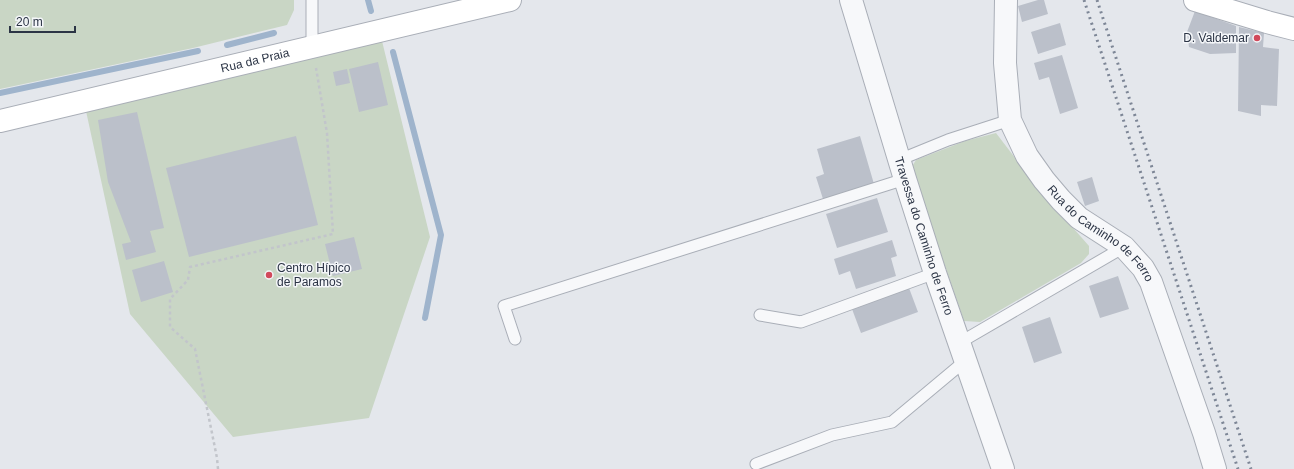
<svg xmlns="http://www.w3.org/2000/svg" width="1294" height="469" font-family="Helvetica,sans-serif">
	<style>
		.green { fill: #c9d6c5 }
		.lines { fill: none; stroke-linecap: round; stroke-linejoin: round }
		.stream { stroke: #9fb4cc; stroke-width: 6 }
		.building { fill: #bbc0ca }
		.lane-casing { stroke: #a9aeb7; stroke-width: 13 }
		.street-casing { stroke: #a9aeb7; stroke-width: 24 }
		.secondary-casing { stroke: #a9aeb7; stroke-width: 24 }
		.path { stroke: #c2c5cb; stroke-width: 2.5; stroke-dasharray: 3 3; stroke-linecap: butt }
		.lane { stroke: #f7f8fa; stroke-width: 11 }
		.street { stroke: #f7f8fa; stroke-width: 22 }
		.secondary { stroke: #fff; stroke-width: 22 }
		.rail { stroke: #7d8696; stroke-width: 3; stroke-dasharray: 2 4; stroke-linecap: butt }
		.poi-dot { fill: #d1495b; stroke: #f4f6f9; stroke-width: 1.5 }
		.labels { text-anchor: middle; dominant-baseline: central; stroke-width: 3; stroke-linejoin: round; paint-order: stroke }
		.poi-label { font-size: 12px; fill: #2b3445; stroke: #f4f6f9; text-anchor: end }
		.street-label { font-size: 12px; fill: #2b3445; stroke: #f4f6f9 }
	</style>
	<rect width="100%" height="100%" fill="#e4e7ec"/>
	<path class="green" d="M0 0H294V10L287 25 193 48 0 89Z
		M382 41 430 237 369 418 233 437 130 314 86 111Z
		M996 133 1038 188 1089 246V254L1081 263 980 322 964 321 911 168 916 160 965 141Z"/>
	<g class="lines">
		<path class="stream" d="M368 0 371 11
			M227 45 274 33
			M393 52 441 235 425 318
			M0 93 198 51"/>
	</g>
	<path class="building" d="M1038 0H1044L1048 14 1022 22 1018 6Z
		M1195 11 1236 26V53L1210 54 1189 47 1187 32Z
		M1060 23 1066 45 1038 54 1031 32Z
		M1239 27 1264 33 1263 47 1279 49 1277 106 1261 105V116L1238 111Z
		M1062 55 1078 108 1060 114 1049 77 1039 80 1034 63Z
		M378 62 388 105 359 112 349 69Z
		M347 69 350 83 336 86 333 72Z
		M137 112 164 228 150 231 156 252 126 260 122 244 131 242 108 182 98 120Z
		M296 136 318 225 189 257 166 168Z
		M860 136 874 184 823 199 816 177 824 174 817 149Z
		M1092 177 1099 201 1085 206 1077 182Z
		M877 198 888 232 837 248 826 214Z
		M354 237 362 269 333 276 325 244Z
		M892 240 897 256 891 258 896 276 856 289 850 271 839 275 834 259Z
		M164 261 173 292 141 302 132 270Z
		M1118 276 1129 309 1100 318 1089 286Z
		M909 288 918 312 861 333 852 309Z
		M1050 317 1062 353 1034 363 1022 327Z"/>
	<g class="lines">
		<defs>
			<path id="lane" d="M312 0V48
				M899 160 948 140 1010 120
				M760 315 801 322 935 273
				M515 339 504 306 905 179
				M959 343 1124 247
				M756 464 832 435 892 422 965 361"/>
			<g id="street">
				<path id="s1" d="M851 0 905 179 935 273 1003 469"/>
				<path id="s2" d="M1006 0 1005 63 1010 120 1027 156 1044 180 1061 200 1079 218 1124 247 1143 268 1151 282 1204 433 1215 469"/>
			</g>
			<g id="secondary">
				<path d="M1195 0 1267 22 1294 29"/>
				<path id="s3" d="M0 121 510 0"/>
			</g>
		</defs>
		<use href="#lane" class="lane-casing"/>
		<use href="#street" class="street-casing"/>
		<use href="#secondary" class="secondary-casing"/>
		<path class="path" d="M218 469 217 458 195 349 170 327V299L188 280 190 267 333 234 327 133 316 68"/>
		<use href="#lane" class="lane"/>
		<use href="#street" class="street"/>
		<use href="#secondary" class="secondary"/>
		<path class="rail" d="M1084 0 1238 469
			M1097 0 1251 469"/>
	</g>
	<g class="poi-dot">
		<circle cx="1257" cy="38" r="4"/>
		<circle cx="269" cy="275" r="4"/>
	</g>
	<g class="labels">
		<g class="poi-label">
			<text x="1249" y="38">D. Valdemar</text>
			<text x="277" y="268" text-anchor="start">Centro Hípico<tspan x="277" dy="14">de Paramos</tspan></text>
		</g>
		<g class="street-label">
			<text stroke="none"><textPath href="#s3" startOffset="262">Rua da Praia</textPath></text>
			<text stroke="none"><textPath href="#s2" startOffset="268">Rua do Caminho de Ferro</textPath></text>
			<text stroke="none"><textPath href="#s1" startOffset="247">Travessa do Caminho de Ferro</textPath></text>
		</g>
	</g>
	<path d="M10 26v6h65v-6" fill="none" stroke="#2b3445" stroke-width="2"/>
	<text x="16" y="26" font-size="12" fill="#2b3445" stroke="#f4f6f9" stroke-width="3" paint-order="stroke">20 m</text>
</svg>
